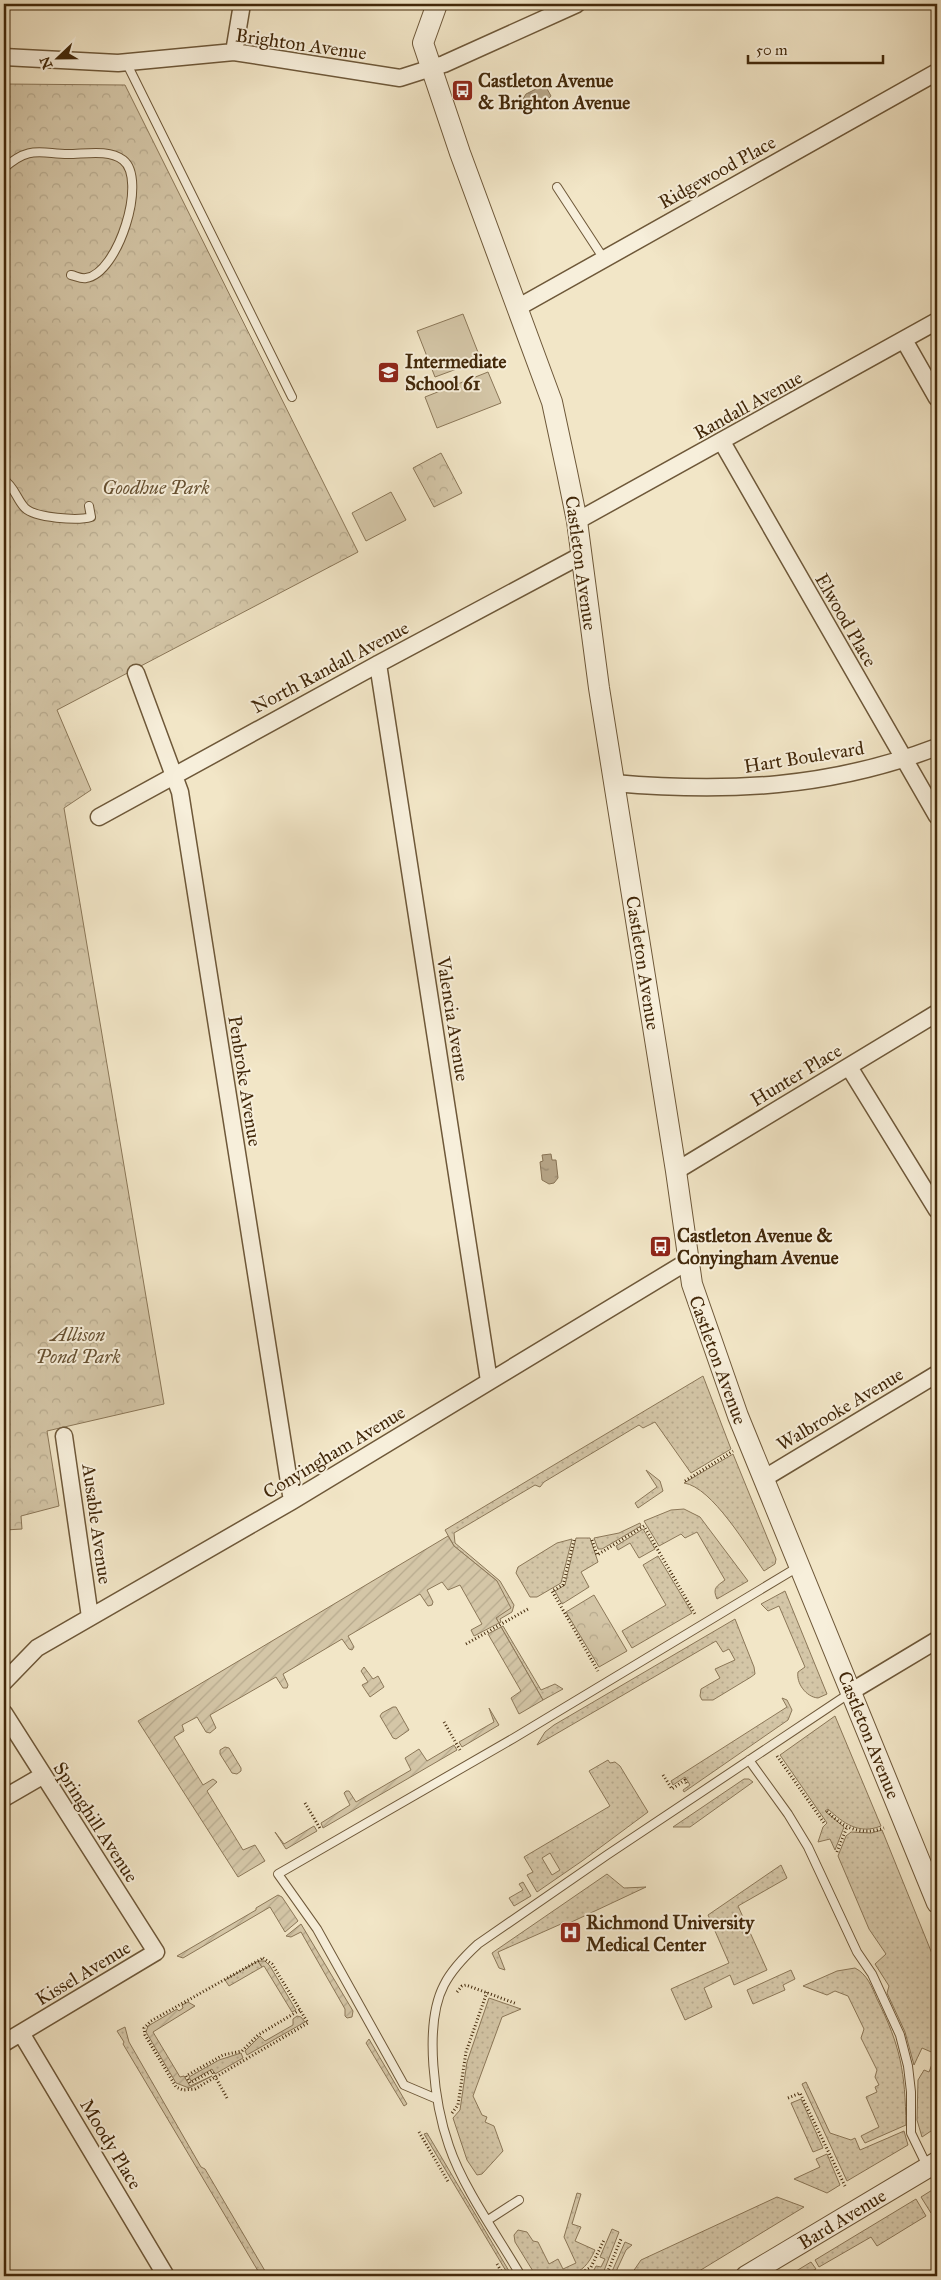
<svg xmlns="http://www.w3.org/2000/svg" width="941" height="2280" font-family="'IM FELL Great Primer',serif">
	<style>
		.grass { fill: url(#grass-dots); stroke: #8b7758; fill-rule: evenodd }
		.park { fill: url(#park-crowns); stroke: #8b7758 }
		.garden { fill: url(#garden-furrows); stroke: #8b7758 }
		.pitch { fill: #d4c6a7; stroke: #8b7758 }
		.water { fill: url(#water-ripples); stroke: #887355 }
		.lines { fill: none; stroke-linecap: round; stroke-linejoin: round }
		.service-casing { stroke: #6e5839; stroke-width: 10 }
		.minor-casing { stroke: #6e5839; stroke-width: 19 }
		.tertiary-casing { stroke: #6e5839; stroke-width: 22 }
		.path { stroke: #42280a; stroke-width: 3; stroke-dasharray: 1 2.5; stroke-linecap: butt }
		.service { stroke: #f7efdb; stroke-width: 8 }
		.minor { stroke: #f7efdb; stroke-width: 16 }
		.tertiary { stroke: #f7efdb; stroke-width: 20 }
		.labels { text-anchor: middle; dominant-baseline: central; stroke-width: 4; stroke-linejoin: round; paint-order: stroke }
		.street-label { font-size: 19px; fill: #42280a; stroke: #f7efdb }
		.poi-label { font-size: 19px; font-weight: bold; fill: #42280a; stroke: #f7efdb; text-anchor: start }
		.park-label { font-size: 19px; font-style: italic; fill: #665031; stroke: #f7efdb }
	</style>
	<defs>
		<pattern id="grass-dots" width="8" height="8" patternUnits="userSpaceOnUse" patternTransform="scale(1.25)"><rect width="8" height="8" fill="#d4c6a7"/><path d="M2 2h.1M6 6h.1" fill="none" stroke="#b7aa8e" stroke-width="1.8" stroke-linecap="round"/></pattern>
		<pattern id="park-crowns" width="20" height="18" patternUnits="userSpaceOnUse" patternTransform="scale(1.25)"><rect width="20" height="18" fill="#d4c6a7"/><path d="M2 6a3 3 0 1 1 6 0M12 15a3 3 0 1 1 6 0" fill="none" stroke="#b7aa8e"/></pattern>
		<pattern id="garden-furrows" width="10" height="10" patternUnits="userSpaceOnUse" patternTransform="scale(1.25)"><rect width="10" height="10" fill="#d4c6a7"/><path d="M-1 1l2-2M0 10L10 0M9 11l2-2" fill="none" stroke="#b7aa8e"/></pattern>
		<pattern id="water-ripples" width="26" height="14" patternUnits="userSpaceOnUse" patternTransform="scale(1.25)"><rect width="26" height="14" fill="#b6a587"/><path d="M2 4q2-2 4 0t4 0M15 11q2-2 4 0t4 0" fill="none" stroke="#96866d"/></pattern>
	</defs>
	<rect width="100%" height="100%" fill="#f2e6c7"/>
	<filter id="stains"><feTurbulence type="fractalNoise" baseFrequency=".004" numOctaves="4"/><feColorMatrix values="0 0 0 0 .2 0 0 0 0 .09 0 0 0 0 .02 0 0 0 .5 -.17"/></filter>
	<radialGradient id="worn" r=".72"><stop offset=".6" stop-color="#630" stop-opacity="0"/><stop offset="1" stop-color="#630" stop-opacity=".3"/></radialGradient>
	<path class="grass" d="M703 1376 731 1449 691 1473 655 1422 643 1428 639 1425 544 1482 540 1487 535 1485 454 1533 455 1543 500 1581 514 1605 512 1612 500 1619 501 1622 499 1623 496 1618 497 1581 454 1546 445 1530Z
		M733 1454 776 1559 775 1564 764 1571C748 1548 712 1487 684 1483Z
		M646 1470 660 1481 663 1491 638 1508 635 1503 657 1487Z
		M684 1509 700 1517 748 1581 717 1599C712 1588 717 1586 725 1580L697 1532 685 1538 681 1534 659 1546 644 1521 671 1510Z
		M640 1523 641 1526 602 1549H598L594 1538 619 1533Z
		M643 1529 655 1549 639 1558 630 1543 618 1550 616 1546Z
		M576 1538H590L598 1562 581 1572 589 1587 562 1604 555 1591 565 1585Z
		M572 1539 561 1583 537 1597H530L516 1573 518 1567 557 1543Z
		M658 1556 692 1613 632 1648 622 1631 666 1605 643 1565Z
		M785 1591 827 1694 818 1698C806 1697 796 1683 798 1672L805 1667 779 1606 768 1611 761 1604Z
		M735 1619 754 1667 755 1674 751 1677 713 1700H702L700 1696 701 1689 720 1678 715 1669 735 1660 729 1649 723 1652 716 1641 537 1745 545 1732 554 1725Z
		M503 1626 541 1690 555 1684 563 1689 543 1700 501 1627Z
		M782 1698 787 1700 792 1710 788 1720 684 1792 683 1790 690 1785 685 1777 673 1785 671 1781 787 1707Z
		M835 1716 881 1826C859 1835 843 1823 828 1809L825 1811 844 1827 835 1850 830 1839 818 1842 823 1827 827 1823 780 1755Z
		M608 1760 610 1763 615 1762 620 1766 648 1812 582 1861 537 1892 527 1875 533 1872 524 1857 610 1806 589 1771ZM550 1853 560 1870 552 1875 542 1858Z
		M744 1779H749L753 1782 690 1827H673Z
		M882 1830 937 1966V2002L933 2005 937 2009V2127L922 2137 917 2120 918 2080 924 2070 929 2072 936 2054 922 2048 914 2065 905 2032 887 1993 889 1986 875 1964 886 1954 869 1929 838 1856 846 1836 851 1832 871 1833Z
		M781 1865 787 1878 738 1906 767 1970 734 1985 730 1975 704 1988 712 2007 685 2020 671 1989 729 1963 708 1915Z
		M607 1874 624 1888 646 1887 563 1926 561 1924 498 1952 505 1970 499 1968 492 1953Z
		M523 1882 531 1896 514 1906 509 1898 523 1890 519 1884Z
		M258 1961 262 1967 229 1986 225 1980Z
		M855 1968C867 1974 872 1987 877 1999 901 2047 905 2072 906 2125L865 2143 861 2136 879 2127 866 2097 877 2092 875 2087 879 2085 875 2077 877 2070 861 2038 864 2029 848 1996 835 1991 827 1995 803 1986 837 1971Z
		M791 1970 795 1979 783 1985 785 1990 753 2004 747 1990Z
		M489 1998 521 2009 502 2017 473 2096 482 2115 487 2117 485 2122 494 2126 503 2151 482 2174 477 2175 467 2160 453 2118 460 2110 467 2062Z
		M297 2016 301 2017 305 2022 247 2055 245 2051 260 2036 265 2041 293 2025V2019Z
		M125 2027 129 2042 201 2167 205 2169 268 2276H261L123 2044 124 2042 117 2031Z
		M241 2053 243 2058 215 2074 212 2069 191 2081 189 2077 219 2060Z
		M806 2082 830 2133 851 2140 855 2138 860 2150 904 2131 908 2145 847 2181 802 2084Z
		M801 2099 823 2148 813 2152 791 2103Z
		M827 2154 840 2185 827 2193 794 2179 820 2167 816 2159Z
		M937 2187V2209L931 2213 921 2197Z
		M577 2193 581 2194 572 2224 581 2227 575 2241 595 2250C582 2280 565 2276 536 2276L515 2242 514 2235 518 2230 527 2232 533 2241 538 2242 549 2264 558 2259 563 2269 576 2263 564 2237Z
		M777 2197 804 2207 691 2276H630L641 2260Z
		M916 2199 926 2216 877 2246 871 2237 819 2267 815 2260Z
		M612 2229 619 2232 602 2276H585L594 2270 596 2266 601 2267 605 2259 600 2257Z
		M625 2242 632 2245 626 2250 614 2276H610Z
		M811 2262 816 2269 803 2276H788Z"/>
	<path class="park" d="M4 84 125 85 358 552 57 710 91 790 64 808 164 1404 47 1431 59 1506 21 1516 22 1529 5 1530 6 1546H4Z
		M441 453 462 493 434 507 413 468Z
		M594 1595 627 1651 599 1667 566 1612Z"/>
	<path class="garden" d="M448 1536 454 1546 497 1581 511 1608 496 1618 499 1623 474 1636 471 1630 482 1624 460 1585 448 1590 442 1582 427 1590 433 1602 432 1605 428 1606 420 1594 348 1636 354 1647 352 1650 349 1649 342 1639 283 1674 288 1685 287 1688H283L276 1677 210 1715 216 1728 210 1733 206 1732 197 1717 182 1725 184 1731 174 1737 203 1785 213 1779 217 1782 207 1791 243 1850 255 1845 265 1861 238 1877 138 1721Z
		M501 1627 543 1700 519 1714 511 1698 521 1691 488 1634Z
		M364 1667 373 1679 378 1676 384 1687 370 1697 362 1685 368 1682 361 1671Z
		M393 1707H396L409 1730 396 1739 393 1738 380 1716 382 1713Z
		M489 1708 499 1725 462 1747 459 1742 494 1722Z
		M454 1745 457 1750 323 1828 321 1823 350 1805 344 1793 346 1791H349L356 1802 411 1770 405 1758 419 1749 427 1761Z
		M225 1747 229 1748 241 1768V1771L237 1774 232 1773 220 1754V1750Z
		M314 1826 317 1831 286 1849 275 1832 284 1844Z
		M278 1895 282 1897 298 1921 285 1932 270 1907 183 1958 177 1956 256 1910V1908Z
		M301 1924 353 2011 352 2017 347 2018 345 2016V2009L301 1932 291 1937 286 1936Z
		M258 1961H265L270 1966 296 2010 292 2012 264 1966 262 1967Z
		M188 2002 195 2006 153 2032 180 2077 184 2076 190 2086 212 2076 189 2088 176 2083 146 2032 148 2026 177 2009 179 2011 183 2008 182 2005Z
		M369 2039 407 2104 404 2106 366 2043Z
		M427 2133 512 2276H509L424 2134Z"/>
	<path class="pitch" d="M463 314 481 360 435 377 417 331Z
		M488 372 501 403 437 428 425 397Z
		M391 492 406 520 366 541 352 513Z"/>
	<path class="water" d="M540 87H546L551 96C545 103 536 108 527 107L523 99 526 94Z
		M551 1154 552 1160H556L558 1178 554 1183 549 1184 542 1180 540 1162 543 1161 542 1155Z"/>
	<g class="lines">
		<defs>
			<path id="service" d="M126 62 292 397
				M4 168C29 146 38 153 68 154 85 154 109 149 123 160 148 179 118 274 86 278 81 279 76 276 71 275
				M557 187 604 259
				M4 480C14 486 17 500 25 508 35 518 78 521 91 517L89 506
				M749 1760 788 1814 808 1847 857 1952 872 1974 900 2035 908 2066 911 2092V2133L927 2166
				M437 2099 404 2085 317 1929 278 1874 514 1738 798 1567
				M488 2220 519 2200
				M521 2276C499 2238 463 2188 449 2146 435 2106 423 2025 444 1985 452 1969 465 1956 478 1944L607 1855 850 1693"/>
			<path id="minor" d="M234 52 242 4
				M4 57 118 63 234 52 400 78 444 64 577 4
				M517 308 937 72
				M904 340 937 398
				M722 442 937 816
				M577 521 937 321
				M378 664 489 1381
				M136 673 180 792 292 1501
				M614 783C727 793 830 788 937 747
				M99 817 378 664 580 556
				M849 1067 937 1210
				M676 1171 937 1013
				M64 1436 90 1617
				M763 1479 937 1374
				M4 1682 37 1648 292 1501 690 1260
				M852 1691 937 1640
				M4 1713 156 1952 4 2043
				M4 1798 42 1776
				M21 2033 166 2276"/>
			<path id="tertiary" d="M437 4 423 43 460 153 552 402 567 472 577 521 599 688 676 1171 692 1284 738 1416 937 1903
				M746 2276 937 2162"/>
		</defs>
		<use href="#service" class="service-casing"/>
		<use href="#minor" class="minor-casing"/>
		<use href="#tertiary" class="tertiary-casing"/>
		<path class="path" d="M685 1481 733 1451
			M574 1540 563 1585 552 1591 598 1671
			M592 1540 597 1555 644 1526 695 1614
			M466 1644 528 1609
			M444 1722 460 1750
			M777 1756 824 1823
			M663 1775 672 1789 685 1780 687 1785
			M305 1803 321 1830
			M827 1811C843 1828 861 1836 884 1828
			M837 1852 847 1827
			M263 1958 272 1964 308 2023 195 2089 183 2090 176 2087 145 2035 144 2028 151 2021Z
			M457 1992 462 1986 466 1985 517 2004
			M227 2098 212 2071 190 2083 186 2076 223 2055 242 2051 258 2035 300 2010
			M788 2098 800 2093 845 2186
			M452 2113 458 2105 466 2052 487 1992
			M419 2132 449 2183
			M497 2264 504 2276
			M576 2276 591 2267 604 2240
			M606 2276 621 2239"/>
		<use href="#service" class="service"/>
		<use href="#minor" class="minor"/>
		<use href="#tertiary" class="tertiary"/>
	</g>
	<defs>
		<symbol id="bus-square" viewBox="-11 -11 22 22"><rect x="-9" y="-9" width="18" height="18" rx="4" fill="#8f2418" stroke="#f7efdb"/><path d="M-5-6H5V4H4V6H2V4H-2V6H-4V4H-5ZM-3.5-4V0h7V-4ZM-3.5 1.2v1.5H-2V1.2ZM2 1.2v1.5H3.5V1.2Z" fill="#fff"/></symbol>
		<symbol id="school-square" viewBox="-11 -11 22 22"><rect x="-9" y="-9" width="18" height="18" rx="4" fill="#8f2418" stroke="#f7efdb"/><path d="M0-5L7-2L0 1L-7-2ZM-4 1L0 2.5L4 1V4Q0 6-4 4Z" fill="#fff"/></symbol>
		<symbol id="hospital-square" viewBox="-11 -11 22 22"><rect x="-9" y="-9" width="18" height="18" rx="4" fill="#8f2418" stroke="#f7efdb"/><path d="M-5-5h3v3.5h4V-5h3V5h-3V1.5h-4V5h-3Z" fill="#fff"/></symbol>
	</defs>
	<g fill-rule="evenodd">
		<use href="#bus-square" x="450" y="78" width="25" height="25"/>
		<use href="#school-square" x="376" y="360" width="25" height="25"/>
		<use href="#bus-square" x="648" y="1234" width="25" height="25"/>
		<use href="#hospital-square" x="558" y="1920" width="25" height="25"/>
	</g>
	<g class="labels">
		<g class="street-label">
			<text transform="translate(301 44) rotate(8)">Brighton Avenue</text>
			<text transform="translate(717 172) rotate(-29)">Ridgewood Place</text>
			<text transform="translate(748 405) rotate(-29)">Randall Avenue</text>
			<text transform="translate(581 563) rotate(82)">Castleton Avenue</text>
			<text transform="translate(846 620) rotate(60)">Elwood Place</text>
			<text transform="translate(330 667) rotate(-28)">North Randall Avenue</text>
			<text transform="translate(804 757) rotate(-9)">Hart Boulevard</text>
			<text transform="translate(643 963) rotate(81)">Castleton Avenue</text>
			<text transform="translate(453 1019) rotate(81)">Valencia Avenue</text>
			<text transform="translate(796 1075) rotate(-31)">Hunter Place</text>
			<text transform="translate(245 1081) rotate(81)">Penbroke Avenue</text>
			<text transform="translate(718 1360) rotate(70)">Castleton Avenue</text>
			<text transform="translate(840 1409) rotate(-31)">Walbrooke Avenue</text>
			<text transform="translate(334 1452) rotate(-31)">Conyingham Avenue</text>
			<text transform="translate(97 1524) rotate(82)">Ausable Avenue</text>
			<text transform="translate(869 1735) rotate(68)">Castleton Avenue</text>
			<text transform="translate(96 1822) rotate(57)">Springhill Avenue</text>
			<text transform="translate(83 1973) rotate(-31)">Kissel Avenue</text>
			<text transform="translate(111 2144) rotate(59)">Moody Place</text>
			<text transform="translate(842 2219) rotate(-31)">Bard Avenue</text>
		</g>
		<g class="poi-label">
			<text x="478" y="80">Castleton Avenue<tspan x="478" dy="22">&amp; Brighton Avenue</tspan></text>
			<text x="405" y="361">Intermediate<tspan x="405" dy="22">School 61</tspan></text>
			<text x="677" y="1235">Castleton Avenue &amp;<tspan x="677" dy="22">Conyingham Avenue</tspan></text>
			<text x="586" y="1922">Richmond University<tspan x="586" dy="22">Medical Center</tspan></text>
		</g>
		<g class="park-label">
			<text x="156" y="487">Goodhue Park</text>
			<text x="78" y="1334">Allison<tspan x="78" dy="22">Pond Park</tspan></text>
		</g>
	</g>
	<rect width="941" height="2280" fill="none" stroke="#f2e6c7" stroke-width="20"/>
	<rect x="5" y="5" width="931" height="2270" fill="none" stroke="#42280a" stroke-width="2.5"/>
	<rect x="10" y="10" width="921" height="2260" fill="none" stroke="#42280a"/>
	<g transform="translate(58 58) rotate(248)" stroke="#f7efdb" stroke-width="4" paint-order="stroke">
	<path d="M0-4L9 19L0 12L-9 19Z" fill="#42280a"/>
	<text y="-8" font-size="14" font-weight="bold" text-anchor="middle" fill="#42280a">N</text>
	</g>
	<path d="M748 55v8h135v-8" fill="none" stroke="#42280a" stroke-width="2.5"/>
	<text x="756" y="55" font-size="15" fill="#42280a" stroke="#f7efdb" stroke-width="4" paint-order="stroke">50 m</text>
	<rect width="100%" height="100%" filter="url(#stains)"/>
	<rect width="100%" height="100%" fill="url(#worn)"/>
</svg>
